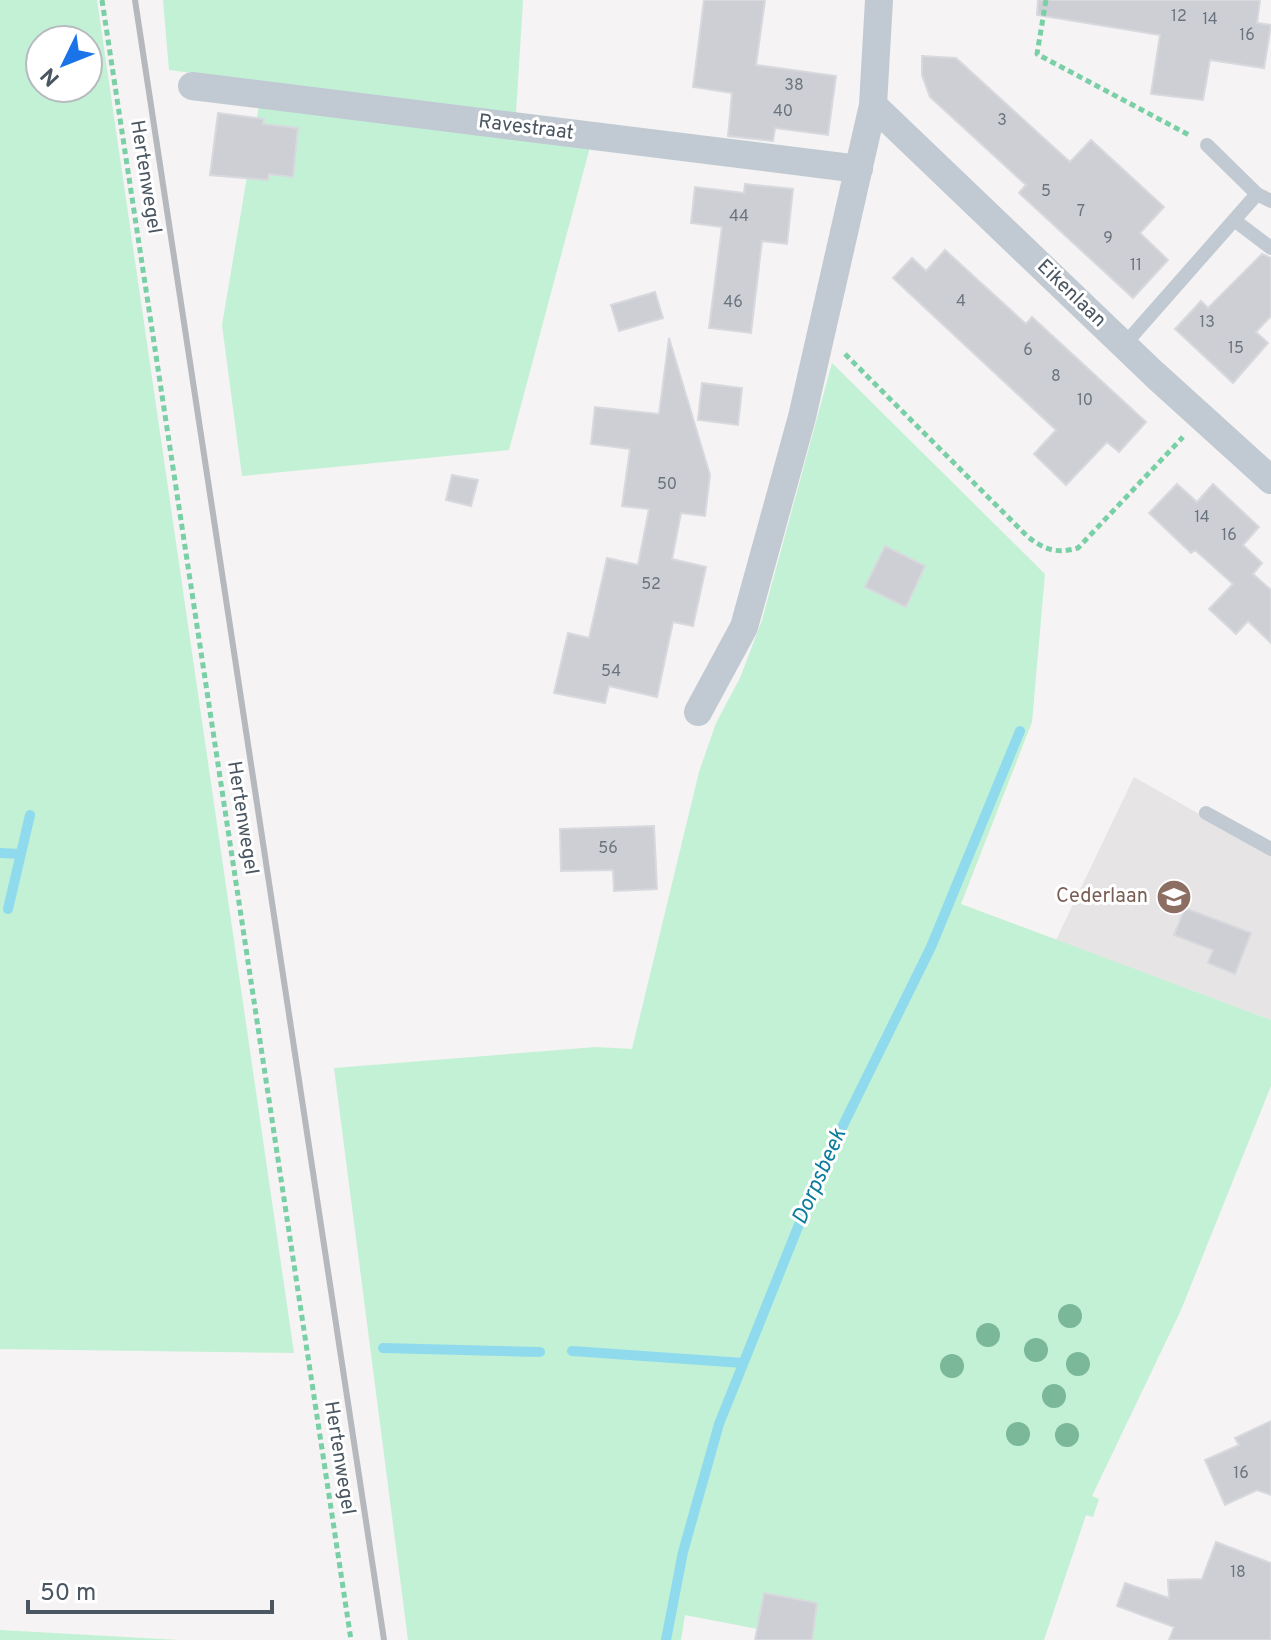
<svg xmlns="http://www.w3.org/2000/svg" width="1271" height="1640" font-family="Overpass,sans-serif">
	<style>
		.education { fill: #e6e4e5 }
		.green { fill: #c3f1d5; fill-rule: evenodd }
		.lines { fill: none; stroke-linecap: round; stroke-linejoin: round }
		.stream { stroke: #90daee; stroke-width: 10 }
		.building { fill: #cdcfd5; stroke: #d7d9de; stroke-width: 2 }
		.path { stroke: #7ad0a6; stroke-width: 5; stroke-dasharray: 6 4; stroke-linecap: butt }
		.service { stroke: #c1cad2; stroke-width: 14 }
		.minor { stroke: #c1cad2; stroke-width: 28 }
		.rail { stroke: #b5b8bd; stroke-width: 6 }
		.tree { fill: #7bb799 }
		.labels { text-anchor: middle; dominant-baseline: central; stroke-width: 6; stroke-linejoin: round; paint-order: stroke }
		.number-label { font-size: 16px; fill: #6b747e }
		.street-label { font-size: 20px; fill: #4a5661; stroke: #fff }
		.education-label { font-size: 20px; fill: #785e54; stroke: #fff; text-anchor: end }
		.water-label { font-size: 22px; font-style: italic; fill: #0c7c9b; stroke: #fff }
	</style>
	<rect width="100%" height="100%" fill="#f5f3f3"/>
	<path class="education" d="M1134 777 1271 855V1020L1056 940Z"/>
	<path class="green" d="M0 0H97L294 1353 0 1349ZM40 40H88V88H40Z
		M163 0H523L516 113 590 147 509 450 242 476 222 325 263 82 169 70Z
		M832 363 1045 574 1032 722 961 904 1271 1020V1086L1181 1310 1092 1496 1099 1499 1093 1517 1086 1515 1044 1640H815L685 1615 681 1640H408L334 1068 596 1047 632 1049 699 772 716 723 740 678 762 620Z
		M0 1630 179 1640H0Z"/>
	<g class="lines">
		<path class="stream" d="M0 853 21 854
			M8 909 30 815
			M383 1348 540 1352
			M572 1351 743 1363
			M666 1640 683 1552 719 1424 820 1172 931 947 1020 731"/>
	</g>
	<path class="building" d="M704 0H765L756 65 836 76 828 135 775 128 773 141 728 136 732 93 693 87Z
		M1038 0H1260L1257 23 1271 25 1264 68 1210 60 1203 100 1151 94 1160 35 1037 15Z
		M922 56 956 58 1070 162 1091 140 1164 207 1140 233 1168 260 1133 298 1019 193 1026 185 930 97 922 75Z
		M218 113 264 119 263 124 298 128 293 177 269 174 268 180 210 175Z
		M745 184 793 189 787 244 762 241 751 333 709 328 722 227 691 223 695 187 744 193Z
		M945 250 1026 324 1032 317 1146 422 1119 452 1107 442 1066 485 1034 454 1056 430 893 278 912 258 926 271Z
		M1262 254 1271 258V316L1256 332 1268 343 1233 383 1175 329 1201 301 1208 308Z
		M655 292 663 318 619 331 611 305Z
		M669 338 710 475 705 516 681 513 672 559 706 567 693 626 673 622 657 697 609 686 605 703 554 693 568 633 589 638 607 558 638 565 649 509 622 506 630 449 591 444 595 407 659 414Z
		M702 383 742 388 738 425 698 420Z
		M452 475 478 480 471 506 446 500Z
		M1177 484 1197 502 1213 484 1259 527 1243 545 1262 563 1253 574 1271 590V643L1248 621 1236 634 1209 609 1233 584 1195 550 1191 553 1149 513Z
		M885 546 925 566 906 607 865 587Z
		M654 826 657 889 614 891 613 870 561 871 560 829Z
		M1185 908 1251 933 1235 974 1208 963 1213 950 1174 935Z
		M1271 1421V1495L1257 1490 1225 1505 1205 1460 1239 1445 1235 1438Z
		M1216 1542 1271 1563V1640H1169L1174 1627 1117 1606 1125 1583 1169 1598 1168 1580 1202 1579Z
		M764 1593 817 1603 812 1640H755Z"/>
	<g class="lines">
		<path class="path" d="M102 0 351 1640
			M1046 0 1037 54 1189 135
			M845 354 1027 536C1044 550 1057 554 1078 548L1183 437"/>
		<path class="service" d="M1207 145 1257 194 1271 201
			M1234 220 1271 248
			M1124 345 1257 194
			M1206 813 1271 849"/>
		<path class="minor" d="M192 86 859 169
			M873 105 1154 374 1271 480
			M698 712 744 627 802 417 873 105 879 0"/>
		<path class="rail" d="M135 0 384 1640"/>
	</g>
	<g class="tree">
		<circle cx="1070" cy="1316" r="12"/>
		<circle cx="988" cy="1335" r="12"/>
		<circle cx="1036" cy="1350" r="12"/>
		<circle cx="1078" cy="1364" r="12"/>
		<circle cx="952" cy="1366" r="12"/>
		<circle cx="1054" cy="1396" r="12"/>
		<circle cx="1018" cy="1434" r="12"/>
		<circle cx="1067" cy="1435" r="12"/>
	</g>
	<defs>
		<symbol id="school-disc" viewBox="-11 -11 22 22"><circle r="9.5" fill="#8d6e63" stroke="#fff"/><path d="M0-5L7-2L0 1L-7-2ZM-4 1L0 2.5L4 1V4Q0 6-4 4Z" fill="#fff"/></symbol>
	</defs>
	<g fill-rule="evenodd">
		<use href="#school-disc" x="1154" y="877" width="40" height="40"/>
	</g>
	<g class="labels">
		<g class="number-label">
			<text x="1179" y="17">12</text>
			<text x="1210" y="20">14</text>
			<text x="1247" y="36">16</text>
			<text x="794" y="86">38</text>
			<text x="783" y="112">40</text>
			<text x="1002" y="121">3</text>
			<text x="1046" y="192">5</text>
			<text x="1081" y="212">7</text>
			<text x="739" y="217">44</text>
			<text x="1108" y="239">9</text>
			<text x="1136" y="266">11</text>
			<text x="961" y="302">4</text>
			<text x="733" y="303">46</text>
			<text x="1207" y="323">13</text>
			<text x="1236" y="349">15</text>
			<text x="1028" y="351">6</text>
			<text x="1056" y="377">8</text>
			<text x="1085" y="401">10</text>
			<text x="667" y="485">50</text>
			<text x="1202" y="518">14</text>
			<text x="1229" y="536">16</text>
			<text x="651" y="585">52</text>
			<text x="611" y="672">54</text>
			<text x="608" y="849">56</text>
			<text x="1241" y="1474">16</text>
			<text x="1238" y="1573">18</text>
		</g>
		<g class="street-label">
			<text transform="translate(526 128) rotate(7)">Ravestraat</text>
			<text transform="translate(145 177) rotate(81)">Hertenwegel</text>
			<text transform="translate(1071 294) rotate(44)">Eikenlaan</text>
			<text transform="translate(242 818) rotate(81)">Hertenwegel</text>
			<text transform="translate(339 1458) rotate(81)">Hertenwegel</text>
		</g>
		<g class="education-label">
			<text x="1148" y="897">Cederlaan</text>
		</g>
		<g class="water-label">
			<text transform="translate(820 1177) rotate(-66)">Dorpsbeek</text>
		</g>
	</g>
	<g transform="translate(64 64) rotate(227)"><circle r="38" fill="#ffffff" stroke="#b7bbc0" stroke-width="2"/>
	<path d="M0-6L14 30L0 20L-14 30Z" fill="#1a73e8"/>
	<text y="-12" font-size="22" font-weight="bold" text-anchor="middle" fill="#4a5661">N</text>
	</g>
	<path d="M28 1600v12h244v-12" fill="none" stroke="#4a5661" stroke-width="4"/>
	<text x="40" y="1600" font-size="24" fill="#4a5661" stroke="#ffffff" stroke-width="6" paint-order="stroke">50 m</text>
</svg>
